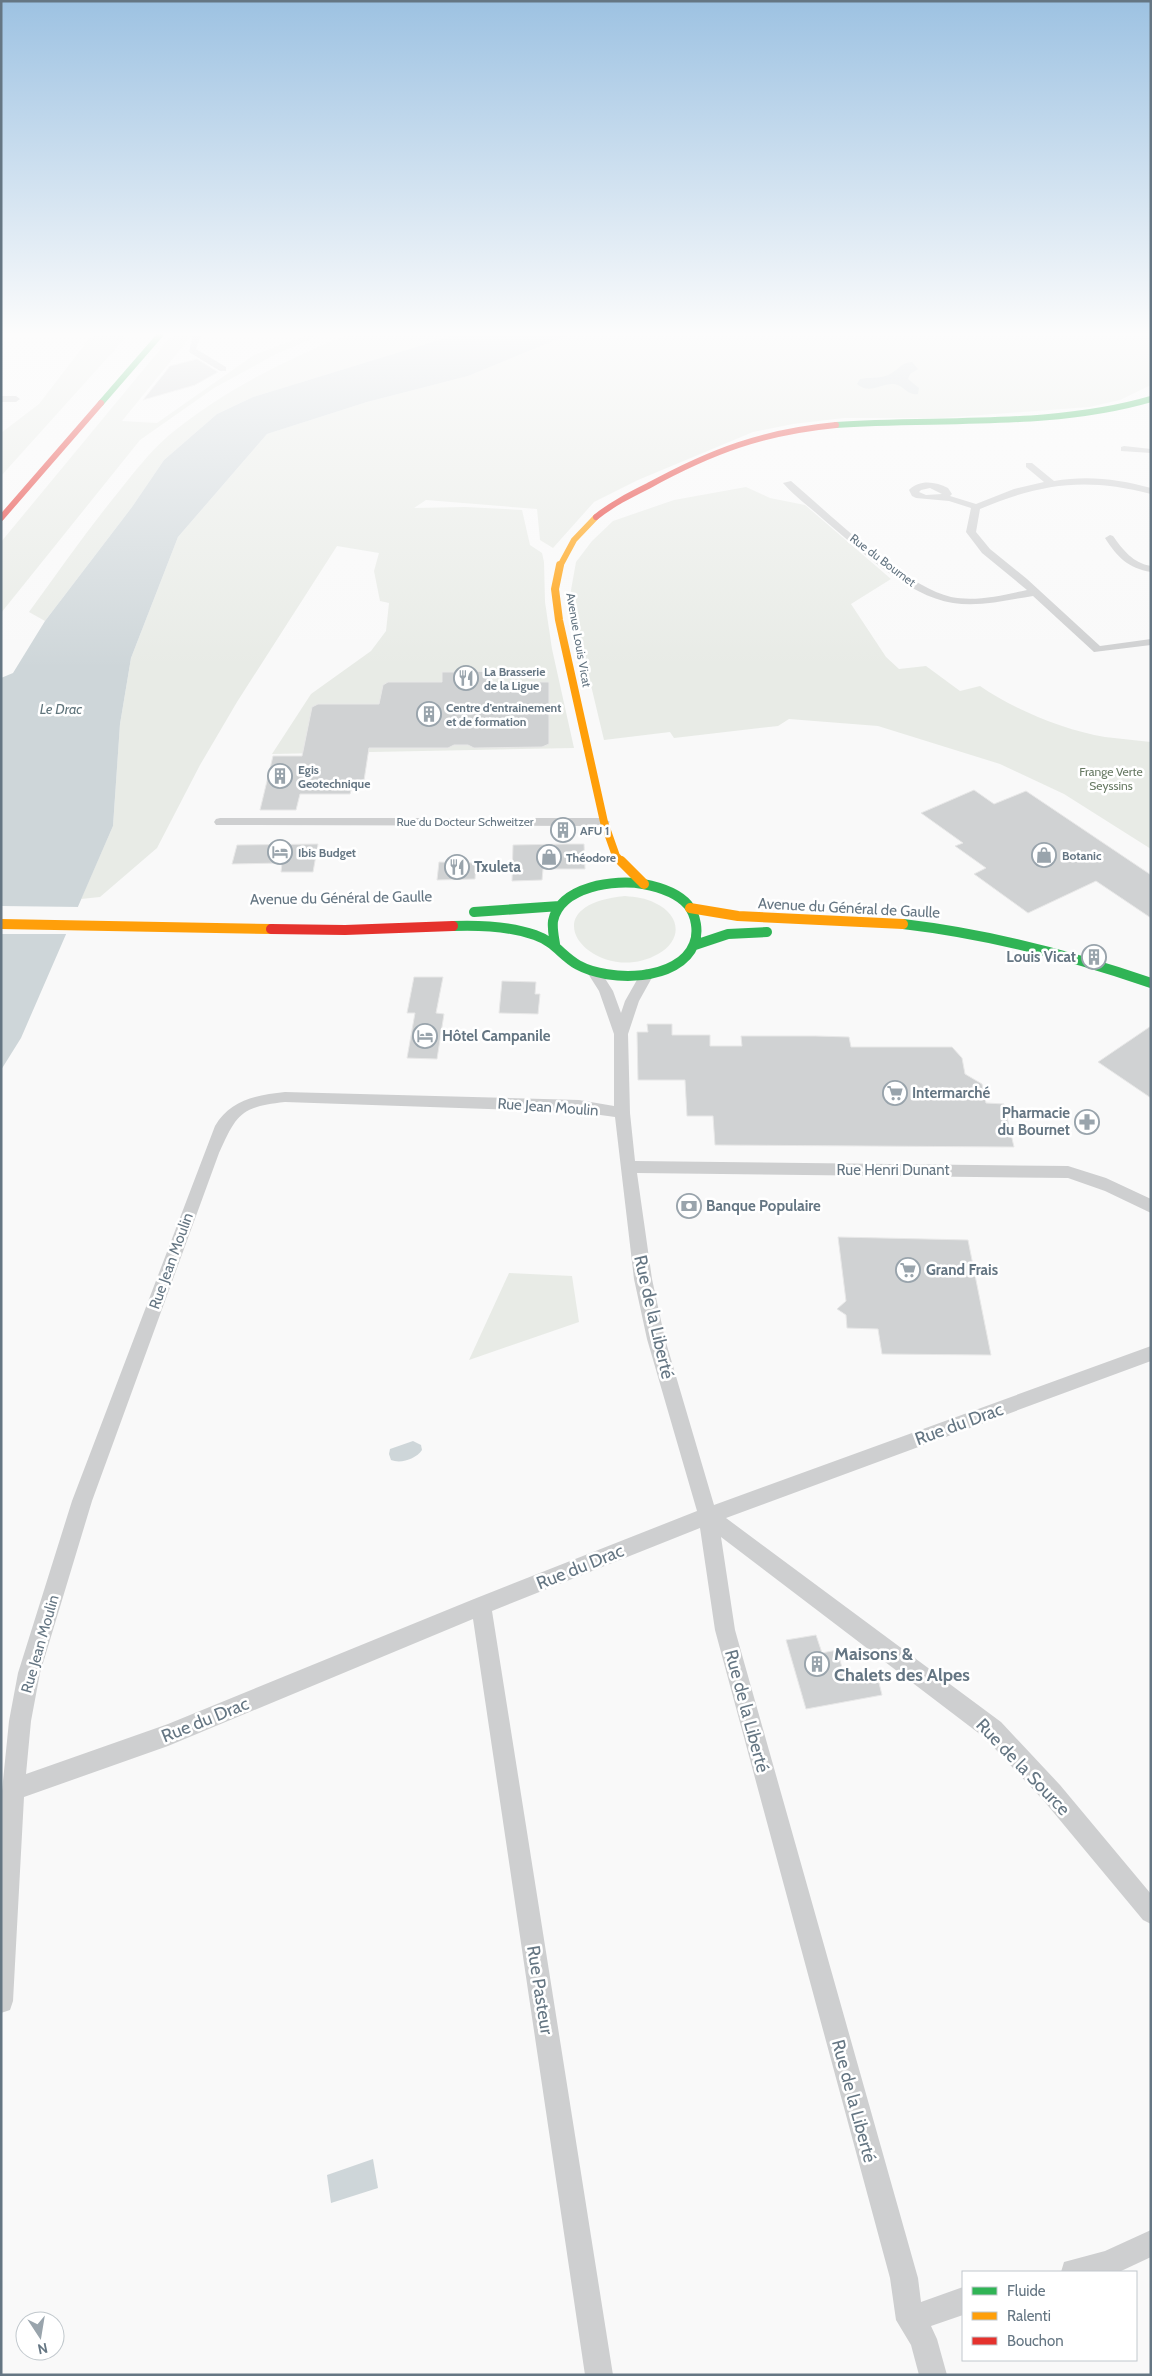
<svg xmlns="http://www.w3.org/2000/svg" width="1152" height="2376" font-family="Cabin,sans-serif">
	<style>
		.green { fill: #e8ebe6 }
		.water { fill: #ced6d9 }
		.pier { fill: #f9f9f9 }
		.building { fill: #d0d2d3; stroke: #e8e8e8 }
		.lines { fill: none; stroke-linecap: round; stroke-linejoin: round }
		.street { fill: #cecfd0; fill-rule: evenodd }
		.fast-far1 { stroke: #30b455; stroke-width: 6 }
		.fast { stroke: #30b455; stroke-width: 10 }
		.slow-far2 { stroke: #ff9f0a; stroke-width: 6 }
		.slow-far1 { stroke: #ff9f0a; stroke-width: 8 }
		.slow { stroke: #ff9f0a; stroke-width: 10 }
		.jam-far1 { stroke: #e5322d; stroke-width: 6 }
		.jam { stroke: #e5322d; stroke-width: 10 }
		.labels { text-anchor: middle; dominant-baseline: central; stroke-width: 5; stroke-linejoin: round; paint-order: stroke }
		.far-street-label { font-size: 12px; fill: #657683; stroke: #fff }
		.far-poi-label { font-size: 12px; font-weight: bold; fill: #657683; stroke: #fff; text-anchor: start }
		.far-park-label { font-size: 12px; fill: #687a64; stroke: #fff }
		.far-water-label { font-size: 14px; font-style: italic; fill: #60757c; stroke: #fff }
		.poi-label { font-size: 15px; font-weight: bold; fill: #657683; stroke: #fff; text-anchor: start }
		.street-label { font-size: 15px; fill: #657683; stroke: #fff }
		.near-street-label { font-size: 18px; fill: #657683; stroke: #fff }
		.near-poi-label { font-size: 18px; font-weight: bold; fill: #657683; stroke: #fff; text-anchor: start }
	</style>
	<rect width="100%" height="100%" fill="#f9f9f9"/>
	<path class="green" d="M92 335H128L1 476V433L39 404Z
		M172 335H192L122 421 157 423 254 355 307 335H321L276 354 214 388 140 440 1 613V542Z
		M346 335H455L253 397 217 414 164 460 132 507 45 621 29 612C59 571 88 529 120 490 135 471 150 452 168 436 221 392 283 361 346 335Z
		M568 335H1151V385L1120 400 1089 407 941 418H844L793 424 753 432 638 480 594 502 553 548 540 540 537 509 426 500 414 508 465 507 522 510 530 545 542 553 544 562 545 602 552 649 574 748 272 754 311 694 371 651 386 631 389 603 380 601 374 571 379 553 337 546 237 702 200 765 157 848 100 897 81 899 113 826 120 724 131 658 178 537 267 434 367 402 468 376Z
		M746 487 770 498 805 505 891 579 851 604 886 657 899 669 926 666 960 691 980 686C1013 709 1064 730 1105 737 1120 739 1135 740 1151 742V849L1064 794 1000 764 878 726 789 719 778 726 674 738 670 732 604 740 574 614 571 590 576 562 592 541 613 521 674 500Z
		M625 896C635 897 646 898 655 903 681 915 683 940 658 954 597 989 522 906 625 896Z
		M509 1273 572 1276 579 1322 469 1360Z"/>
	<path class="water" d="M455 335H568L468 376 367 402 267 434 178 537 131 658 120 724 113 826 21 1038 1 1070V678L13 673 45 621 132 507 164 460 217 414 253 397Z
		M912 362 918 369 910 374 908 379 919 388 918 394C907 396 904 385 894 384 881 383 870 395 857 384L860 379C869 377 879 379 888 375 898 371 901 362 912 362Z
		M413 1441 421 1445 422 1450C416 1459 401 1464 391 1460L389 1454 390 1449Z
		M373 2159 378 2188 331 2203 327 2175Z"/>
	<path class="pier" d="M1 906 81 907 69 934H1Z"/>
	<path class="building" d="M197 359 218 372 195 385 143 400 170 366Z
		M458 670 490 672V682H549V744L542 747 474 748 468 745H454L448 748H369L363 787H352L350 794H300L296 810H260L273 756H302L312 707 318 704H379L383 685 388 682H442V672H454Z
		M974 790 994 804 1026 791 1151 875V918L1096 881 1028 913 974 874 986 868 955 846 963 843 921 813Z
		M318 844 313 872H281L282 863 232 864 237 845Z
		M567 844H584L585 869H543L542 880 512 881 513 845Z
		M439 862 476 863 475 879 437 880Z
		M414 977H443L436 1013 444 1014 437 1059 407 1058 415 1013H407Z
		M502 981 536 982 535 994H540L538 1014 499 1013Z
		M647 1024H672V1035H710V1046H742L741 1036H815L849 1037 851 1047H952L962 1058 965 1074 982 1084 986 1103 1004 1104 1014 1147 715 1145 713 1116H687L685 1080H638L637 1032H648Z
		M1151 1026V1098L1098 1062Z
		M838 1237 968 1240 991 1355 882 1354 878 1329 847 1328 846 1315 837 1309 846 1301Z
		M816 1635 822 1653 837 1650 845 1678 863 1675 879 1683 882 1695 806 1709 786 1640Z"/>
	<g class="lines">
		<path class="street" d="M193 335H201L196 349 226 367V371H220L189 352Z
			M1 396H16L20 399 16 402H1Z
			M1124 446 1151 449V453L1121 451V447Z
			M1026 463H1032L1054 481C1087 475 1119 479 1151 488V494C1086 477 1042 483 980 509L976 532 990 549 1027 579 1100 646 1151 639V645L1094 652 1033 596C1007 600 980 607 953 603 907 596 858 548 823 519 810 507 794 496 783 483L791 481C831 515 902 585 951 597 976 602 1003 595 1027 590L982 553 966 532 971 508 949 501 916 498 912 496 909 490C920 479 936 482 948 488L952 494 950 496 976 504 1014 489 1044 482 1026 467ZM930 488 942 494 926 495 919 492 921 490Z
			M1110 535 1113 536C1123 550 1133 563 1151 566V572C1128 568 1117 557 1105 538Z
			M220 818H604L610 822 604 826 216 825 214 822 216 819Z
			M594 967 599 969 613 991 621 1013 625 1001 642 971 647 969 654 974 639 1001 628 1034 630 1113 635 1161 1068 1166 1106 1178 1151 1199V1213L1105 1191 1068 1178 637 1173 652 1279 665 1339 714 1505 1151 1346V1361L726 1518 1001 1722 1060 1785 1151 1894V1924L1143 1920 1044 1801 985 1738 721 1537 735 1630 918 2278 921 2302 963 2287V2315L931 2326 937 2339 947 2375H919L911 2345 896 2320 890 2278 715 1630 700 1528 492 1611 613 2375H585L473 1619 168 1746 24 1797 13 2001 10 2010 1 2013V1801L9 1721 18 1673 72 1501 215 1126C230 1100 256 1095 285 1092L579 1100 614 1106V1034L599 991 587 972ZM285 1102 579 1112 615 1117 634 1279 647 1339 697 1511 474 1599 168 1724 26 1774 31 1721 40 1673 92 1501 219 1153C237 1114 240 1107 285 1102Z
			M1151 2230V2257L1119 2272H1061L1064 2262 1105 2251Z"/>
		<path class="fast-far1" d="M101 403 160 335
			M836 425C938 418 1052 428 1151 399"/>
		<path class="fast" d="M474 912 560 906
			M903 924C988 934 1070 955 1151 983
			M453 926C481 925 509 926 535 935 555 942 562 956 578 965 609 982 679 982 694 944 699 932 696 915 688 905 677 892 659 887 643 884 616 879 560 886 553 921 552 929 554 937 555 944
			M695 945 728 934 767 932"/>
		<path class="slow-far2" d="M560 566 574 540 596 517"/>
		<path class="slow-far1" d="M560 565 555 589 559 620 604 822 616 856 623 863"/>
		<path class="slow" d="M621 861 644 884
			M690 908 738 916 903 924
			M1 924 271 929"/>
		<path class="jam-far1" d="M596 517C612 504 630 495 648 486 712 451 763 432 836 425
			M1 518 101 403"/>
		<path class="jam" d="M271 929 345 930 453 926"/>
	</g>
	<linearGradient id="sky" x2="0" y2="1"><stop stop-color="#9dc2e2"/><stop offset="0.5" stop-color="#fcfcfc"/><stop offset="1" stop-color="#fcfcfc" stop-opacity="0"/></linearGradient>
	<rect width="1152" height="668" fill="url(#sky)"/>
	<defs>
		<symbol id="restaurant-ring" viewBox="-11 -11 22 22"><circle r="9.5" fill="#fff" stroke="#99a4ac" stroke-width="1.5"/><path d="M-5-6h1v4h1v-4h1v4h1v-4h1v5L-1.5 .5V6h-2V.5L-5-1ZM5-6V6H3V1.5H1.5Q1.5-4 5-6Z" fill="#99a4ac"/></symbol>
		<symbol id="building-ring" viewBox="-11 -11 22 22"><circle r="9.5" fill="#fff" stroke="#99a4ac" stroke-width="1.5"/><path d="M-4-6H4V6H1V3H-1V6H-4ZM-2.5-4.3h1.7v1.8h-1.7ZM.8-4.3h1.7v1.8H.8ZM-2.5-1h1.7V.8h-1.7ZM.8-1h1.7V.8H.8Z" fill="#99a4ac"/></symbol>
		<symbol id="hotel-ring" viewBox="-11 -11 22 22"><circle r="9.5" fill="#fff" stroke="#99a4ac" stroke-width="1.5"/><path d="M-6-4.5h1.5V1H6V5H4.5V3h-9V5H-6ZM-4 0a1.8 1.8 0 1 1 3.6 0ZM.5 0V-2.5h3Q6-2.5 6 0Z" fill="#99a4ac"/></symbol>
		<symbol id="shop-ring" viewBox="-11 -11 22 22"><circle r="9.5" fill="#fff" stroke="#99a4ac" stroke-width="1.5"/><path d="M-5-2.5h2.3a2.7 3.5 0 0 1 5.4 0H5L5.5 6h-11ZM-1.5-2.5h3a1.5 2.3 0 0 0-3 0Z" fill="#99a4ac"/></symbol>
		<symbol id="supermarket-ring" viewBox="-11 -11 22 22"><circle r="9.5" fill="#fff" stroke="#99a4ac" stroke-width="1.5"/><path d="M-6-5.5h2.5l.6 2H6L4.5 2H-2.5L-4.4-4H-6ZM-1.5 3.2a1.3 1.3 0 1 0 .1 0ZM3 3.2a1.3 1.3 0 1 0 .1 0Z" fill="#99a4ac"/></symbol>
		<symbol id="pharmacy-ring" viewBox="-11 -11 22 22"><circle r="9.5" fill="#fff" stroke="#99a4ac" stroke-width="1.5"/><path d="M-2-6h4v4h4v4h-4v4h-4v-4h-4v-4h4Z" fill="#99a4ac"/></symbol>
		<symbol id="bank-ring" viewBox="-11 -11 22 22"><circle r="9.5" fill="#fff" stroke="#99a4ac" stroke-width="1.5"/><path d="M-6-4H6V4H-6ZM0-2.3a2.3 2.3 0 1 0 0 4.6a2.3 2.3 0 1 0 0-4.6Z" fill="#99a4ac"/></symbol>
	</defs>
	<g fill-rule="evenodd">
		<use href="#restaurant-ring" x="452" y="664" width="28" height="28"/>
		<use href="#building-ring" x="415" y="700" width="28" height="28"/>
		<use href="#building-ring" x="266" y="762" width="28" height="28"/>
		<use href="#building-ring" x="549" y="816" width="28" height="28"/>
		<use href="#hotel-ring" x="266" y="838" width="28" height="28"/>
		<use href="#shop-ring" x="1030" y="841" width="28" height="28"/>
		<use href="#shop-ring" x="535" y="843" width="28" height="28"/>
		<use href="#restaurant-ring" x="443" y="853" width="28" height="28"/>
		<use href="#building-ring" x="1080" y="943" width="28" height="28"/>
		<use href="#hotel-ring" x="411" y="1022" width="28" height="28"/>
		<use href="#supermarket-ring" x="881" y="1079" width="28" height="28"/>
		<use href="#pharmacy-ring" x="1073" y="1108" width="28" height="28"/>
		<use href="#bank-ring" x="675" y="1192" width="28" height="28"/>
		<use href="#supermarket-ring" x="894" y="1256" width="28" height="28"/>
		<use href="#building-ring" x="803" y="1650" width="28" height="28"/>
	</g>
	<g class="labels">
		<g class="far-street-label">
			<text transform="translate(883 560) rotate(37)">Rue du Bournet</text>
			<text transform="translate(579 640) rotate(80)">Avenue Louis Vicat</text>
			<text x="465" y="821">Rue du Docteur Schweitzer</text>
		</g>
		<g class="far-poi-label">
			<text x="484" y="671">La Brasserie<tspan x="484" dy="14">de la Ligue</tspan></text>
			<text x="446" y="707">Centre d'entrainement<tspan x="446" dy="14">et de formation</tspan></text>
			<text x="298" y="769">Egis<tspan x="298" dy="14">Geotechnique</tspan></text>
			<text x="580" y="830">AFU 1</text>
			<text x="298" y="852">Ibis Budget</text>
			<text x="1062" y="855">Botanic</text>
			<text x="566" y="857">Théodore</text>
		</g>
		<g class="far-park-label">
			<text x="1111" y="771">Frange Verte<tspan x="1111" dy="14">Seyssins</tspan></text>
		</g>
		<g class="far-water-label">
			<text x="61" y="709">Le Drac</text>
		</g>
		<g class="poi-label">
			<text x="474" y="867">Txuleta</text>
			<text x="1076" y="957" text-anchor="end">Louis Vicat</text>
			<text x="442" y="1036">Hôtel Campanile</text>
			<text x="912" y="1093">Intermarché</text>
			<text x="1070" y="1113" text-anchor="end">Pharmacie<tspan x="1070" dy="17">du Bournet</tspan></text>
			<text x="706" y="1206">Banque Populaire</text>
			<text x="926" y="1270">Grand Frais</text>
		</g>
		<g class="street-label">
			<text transform="translate(341 898) rotate(-1)">Avenue du Général de Gaulle</text>
			<text transform="translate(849 908) rotate(3)">Avenue du Général de Gaulle</text>
			<text transform="translate(548 1107) rotate(4)">Rue Jean Moulin</text>
			<text x="893" y="1170">Rue Henri Dunant</text>
			<text transform="translate(171 1261) rotate(-70)">Rue Jean Moulin</text>
			<text transform="translate(40 1644) rotate(-74)">Rue Jean Moulin</text>
		</g>
		<g class="near-street-label">
			<text transform="translate(654 1317) rotate(77)">Rue de la Liberté</text>
			<text transform="translate(959 1424) rotate(-20)">Rue du Drac</text>
			<text transform="translate(580 1567) rotate(-22)">Rue du Drac</text>
			<text transform="translate(747 1711) rotate(75)">Rue de la Liberté</text>
			<text transform="translate(205 1720) rotate(-22)">Rue du Drac</text>
			<text transform="translate(1023 1767) rotate(46)">Rue de la Source</text>
			<text transform="translate(540 1990) rotate(81)">Rue Pasteur</text>
			<text transform="translate(854 2101) rotate(75)">Rue de la Liberté</text>
		</g>
		<g class="near-poi-label">
			<text x="834" y="1654">Maisons &amp;<tspan x="834" dy="21">Chalets des Alpes</tspan></text>
		</g>
	</g>
	<rect width="1152" height="2376" fill="none" stroke="#657683" stroke-width="5"/>
	<rect x="962" y="2271" width="175" height="90" fill="#ffffff" stroke="#c1c8cd"/>
	<rect x="972" y="2287" width="25" height="8" fill="#30b455" stroke="#c1c8cd"/>
	<text x="1007" y="2296" font-size="15" fill="#657683">Fluide</text>
	<rect x="972" y="2312" width="25" height="8" fill="#ff9f0a" stroke="#c1c8cd"/>
	<text x="1007" y="2321" font-size="15" fill="#657683">Ralenti</text>
	<rect x="972" y="2337" width="25" height="8" fill="#e5322d" stroke="#c1c8cd"/>
	<text x="1007" y="2346" font-size="15" fill="#657683">Bouchon</text>
	<g transform="translate(40 2336) rotate(168)"><circle r="24" fill="#ffffff" stroke="#c1c8cd"/>
	<path d="M0-4L9 19L0 12L-9 19Z" fill="#99a4ac"/>
	<text y="-8" font-size="14" font-weight="bold" text-anchor="middle" fill="#657683">N</text>
	</g>
</svg>
